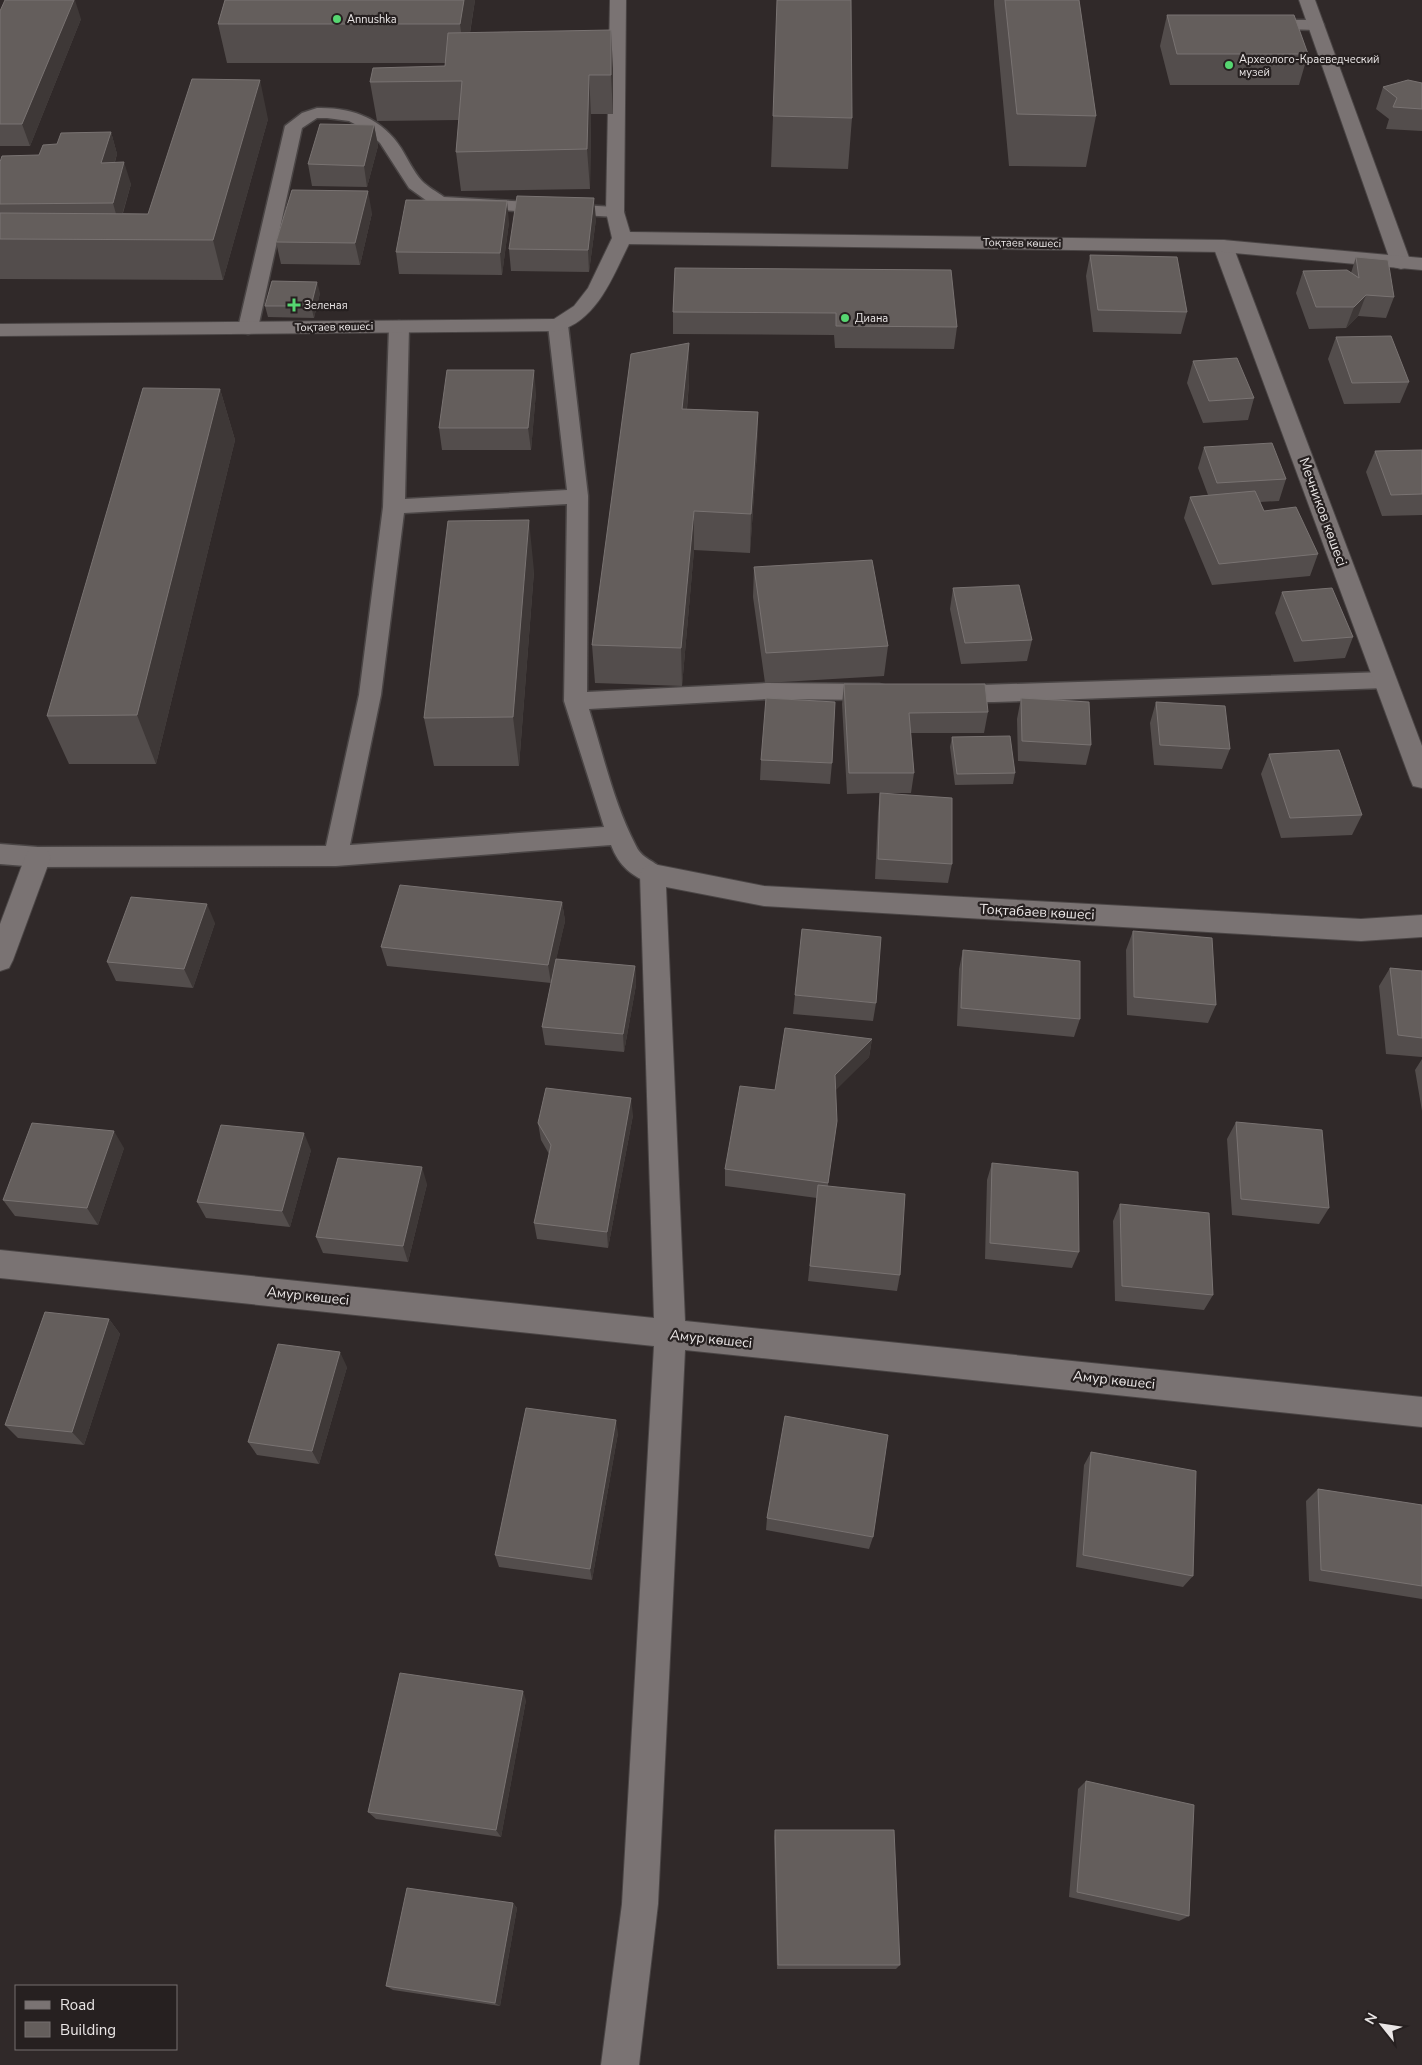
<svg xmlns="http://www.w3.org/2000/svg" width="1422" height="2065" font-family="'Nunito Sans',sans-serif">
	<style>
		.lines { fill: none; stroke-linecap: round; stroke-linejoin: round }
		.service-casing { stroke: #4a4545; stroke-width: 3 }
		.minor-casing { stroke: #4a4545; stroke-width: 2 }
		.tertiary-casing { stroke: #4a4545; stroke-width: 2 }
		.service { fill: #7a7373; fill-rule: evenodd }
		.minor { fill: #7a7373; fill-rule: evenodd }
		.tertiary { fill: #7a7373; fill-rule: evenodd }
		.wall { fill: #534d4c }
		.shaded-wall { fill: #3e3837 }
		.building { fill: #645e5c; stroke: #797372 }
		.poi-dot { fill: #56d671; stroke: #262020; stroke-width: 2 }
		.labels { text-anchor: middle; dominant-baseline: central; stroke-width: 4.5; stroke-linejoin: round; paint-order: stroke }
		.far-poi-label { font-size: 11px; fill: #eae6e6; stroke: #262020; text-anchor: start }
		.far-street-label { font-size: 11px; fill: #eae6e6; stroke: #262020 }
		.street-label { font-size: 14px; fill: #eae6e6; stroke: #262020 }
	</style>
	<rect width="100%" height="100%" fill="#302929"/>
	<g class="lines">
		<defs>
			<path id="service" d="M1262 20H1316L1322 22 1324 25 1322 28 1316 30 1256 28 1254 25 1256 22Z
				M317 108C351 107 382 118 401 148 408 159 413 171 422 181 428 187 437 192 444 197L615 207 621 208 624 212 621 216 615 217 434 206 409 188 380 143 366 130 349 121 327 118H317L302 128 258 328 255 332 248 334 241 332 238 328 285 126 302 113Z
				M558 319 565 321 568 325 588 496 587 692 767 683 879 684 887 686 890 692 887 698 879 700 767 699 589 709C603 754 614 804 636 846 643 861 659 861 665 874L662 881 653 884C632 877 619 866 611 845L336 866 38 867 0 864V844L38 847 326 846 359 695 383 507 389 327 392 323 399 321 406 323 409 327 405 499 567 490 548 325 551 321ZM567 504 564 701 604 827 350 845 381 695 404 513Z
				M1385 672 1393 674 1396 680 1393 686 1385 688 994 702H951L943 700 940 694 943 688 951 686Z"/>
			<path id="minor" d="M1299 0H1315L1411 263 1408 267 1401 269 1394 267 1391 263Z
				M1223 240 1230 242 1233 246 1422 746V788L1413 786 1410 779 1213 246 1216 242Z
				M38 847 47 850 51 857 13 960 9 968 0 971V924L25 857 29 850Z
				M653 864 764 886 1361 919 1422 915V937L1361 941 764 906 666 887 685 1321 1422 1397V1427L685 1350 658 1904 639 2065H601L622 1904 654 1346 0 1278V1250L654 1318 640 874 644 867Z"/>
			<path id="tertiary" d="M610 0H626L624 212 630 232 1223 240 1422 258V270L1223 252 629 244C613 276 597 321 558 331L0 336V324L554 319 574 306 588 288 612 238 606 212Z"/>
		</defs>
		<use href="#service" class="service-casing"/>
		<use href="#minor" class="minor-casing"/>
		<use href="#tertiary" class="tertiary-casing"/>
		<use href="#service" class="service"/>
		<use href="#minor" class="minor"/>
		<use href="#tertiary" class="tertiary"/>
	</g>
	<path class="wall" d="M225 0H475L470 33 613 69V114H591L590 189 461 191 456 152 459 120 377 121 370 82 445 66V63H227L218 24Z
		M994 0H1079L1096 116 1086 167 1009 166 994 5Z
		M0 11 81 19 30 146H0Z
		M1167 15 1308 54 1299 85H1170L1160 46Z
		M1422 83V131L1386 129 1389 119 1376 109 1383 87Z
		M773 116 852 118 848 169 771 167Z
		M268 119 223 280 0 279V162L39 155 57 144 111 132 117 154 115 162 131 184 123 213 148 214Z
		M374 125 378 146 367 187 312 186 308 164Z
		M372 213 360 265 281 264 276 242Z
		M596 219 589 272 511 271 509 249Z
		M509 222 502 275 399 274 396 252Z
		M1090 255 1187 312 1181 334 1093 332 1086 276Z
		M1356 257 1394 297 1386 318 1358 316 1346 328 1309 329 1296 293 1303 271 1351 273Z
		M675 268 957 327 954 349 835 348 834 335 673 334V312Z
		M320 293 314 318 268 317 265 306Z
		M1336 337 1409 382 1400 403 1344 404 1328 359Z
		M689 343V383L687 409 758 412 757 451 750 553 694 550 682 686 595 683 592 645Z
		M1193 361 1254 398 1248 420 1203 423 1187 383Z
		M220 389 235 440 156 764H69L47 716Z
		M536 392 531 450H442L439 428Z
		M1204 447 1286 479 1279 501 1260 502 1264 511 1318 554 1310 576 1212 585 1184 518 1190 497 1208 495 1198 468Z
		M1422 450V515L1382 516 1366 472 1375 451Z
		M754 567 888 646 884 676 765 683 753 597Z
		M534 571 519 766H434L424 718Z
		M953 588 1032 640 1027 661 961 664 950 609Z
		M1282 592 1353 637 1345 658 1294 662 1275 613Z
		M844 684 988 712 984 733H911L914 773 911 793H883L952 864 948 883 875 879 878 813 880 793 847 794 842 704Z
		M1021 698 1091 745 1086 765 1018 761 1017 719Z
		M1156 702 1230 749 1222 769 1154 765 1150 723Z
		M952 737 1015 773 1013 784 955 785 950 747Z
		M1269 754 1362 815 1352 835 1281 838 1261 774Z
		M761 760 832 763 830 784 760 780Z
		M562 902 565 921 556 959 635 966 636 985 624 1052 545 1045 542 1027 551 983 387 966 381 947Z
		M215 923 193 988 116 981 107 962Z
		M1133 931 1216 1005 1208 1023 1127 1015 1126 950Z
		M963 950 1080 1019 1074 1037 957 1026 959 969Z
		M1390 968 1422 971V1057L1386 1054 1379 986Z
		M795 995 876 1003 873 1021 793 1014Z
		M872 1039 869 1057 835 1090 828 1186 900 1275 897 1291 808 1281 817 1198 725 1186V1169L775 1090Z
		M1422 1059V1111L1415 1070Z
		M633 1115 608 1248 537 1239 534 1223 549 1154 541 1140 538 1123Z
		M1236 1122 1329 1208 1319 1224 1232 1215 1227 1139Z
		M124 1148 98 1225 15 1216 3 1200Z
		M311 1150 290 1227 206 1218 197 1202Z
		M992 1163 1079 1252 1072 1268 985 1259 987 1180Z
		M427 1184 408 1262 323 1253 316 1237Z
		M1120 1204 1213 1295 1204 1310 1115 1301 1113 1221Z
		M109 1319 120 1334 84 1445 18 1438 5 1425Z
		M347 1367 319 1464 257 1455 248 1442Z
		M618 1433 592 1580 499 1567 495 1555Z
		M1091 1452 1193 1576 1183 1587 1076 1567 1084 1465Z
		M1318 1489 1422 1505V1599L1309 1581 1306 1501Z
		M767 1518 873 1537 869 1549 766 1530Z
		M526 1700 501 1837 376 1819 368 1812Z
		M1086 1781 1189 1916 1179 1921 1069 1897 1078 1789Z
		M775 1830 900 1965 896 1969H777L774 1837Z
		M513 1903 517 1908 500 2006 393 1990 386 1986Z"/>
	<path class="shaded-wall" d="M74 0H75L81 19 30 146 22 124Z
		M464 0H475L465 63 460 24Z
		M611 30 613 69V114L611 75Z
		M589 75 591 114 590 189 587 149Z
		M260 80 268 119 223 280 213 240Z
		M374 125 378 146 367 187 364 166Z
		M111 132 117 154 108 184 101 163Z
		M124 162 131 184 119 225 113 203Z
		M368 191 372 213 360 265 355 243Z
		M594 198 596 219 589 272 588 250Z
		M507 201 509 222 502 275 500 253Z
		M317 282 320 293 314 318 311 306Z
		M1366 295 1358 316 1346 328 1354 307Z
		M689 343V383L683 448 682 409Z
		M534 370 536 392 531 450 528 428Z
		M220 389 235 440 156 764 137 715Z
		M758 412 757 451 750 553 751 514Z
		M694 511V550L682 686 681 648Z
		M529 520 534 571 519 766 513 717Z
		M562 902 565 921 551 983 548 965Z
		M207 904 215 923 193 988 184 969Z
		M635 966 636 985 624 1052 623 1034Z
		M872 1039 869 1057 833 1093 835 1075Z
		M631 1098 633 1115 608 1248 607 1232Z
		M114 1131 124 1148 98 1225 87 1208Z
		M304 1133 311 1150 290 1227 282 1211Z
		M422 1167 427 1184 408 1262 403 1246Z
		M109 1319 120 1334 84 1445 72 1432Z
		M340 1352 347 1367 319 1464 312 1451Z
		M616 1420 618 1433 592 1580 590 1569Z
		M523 1691 526 1700 501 1837 496 1830Z
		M513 1903 517 1908 500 2006 495 2003Z"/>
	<path class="building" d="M5 0H74L22 124H0V11Z
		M225 0H464L460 24H218Z
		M777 0H851L852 118 773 116Z
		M1005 0H1079L1096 116 1017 114Z
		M1167 15H1294L1308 54H1177Z
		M611 30V75H589L587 149 456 152 462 81 370 82 373 68 445 66 448 33Z
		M192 79 260 80 213 240 0 239V213L148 214Z
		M1408 80 1422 83V109L1393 107 1397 98 1383 87Z
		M320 124 374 125 364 166 308 164Z
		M111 132 101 163 124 162 113 203 0 204V162L2 156 39 155 43 145 57 144 61 133Z
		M292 190 368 191 355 243 276 242Z
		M517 196 594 198 588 250 509 249Z
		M406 200 507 201 500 253 396 252Z
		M1090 255 1177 257 1187 312 1098 310Z
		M1356 257 1388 260 1394 297 1366 295 1354 307H1316L1303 271 1347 270 1359 278Z
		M675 268 951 270 957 327 836 326V313L673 312Z
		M272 281 317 282 311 306H265Z
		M1391 336 1409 382 1352 383 1336 337Z
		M689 343 682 409 758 412 751 514 694 511 681 648 592 645 631 354Z
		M1237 358 1254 398 1209 401 1193 361Z
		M447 370H534L528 428H439Z
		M143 388 220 389 137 715 47 716Z
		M1272 443 1286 479 1217 483 1204 447Z
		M1422 450V494L1391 495 1375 451Z
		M1255 491 1264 511 1296 507 1318 554 1219 564 1190 497Z
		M529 520 513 717 424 718 448 521Z
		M872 560 888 646 766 653 754 567Z
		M1019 585 1032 640 965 643 953 588Z
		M1332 588 1353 637 1302 641 1282 592Z
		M844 684H985L988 712 909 713 914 773H849Z
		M766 698 835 702 832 763 761 760Z
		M1021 698 1089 702 1091 745 1022 741Z
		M1156 702 1225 706 1230 749 1160 745Z
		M1010 736 1015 773 957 774 952 737Z
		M1339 750 1362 815 1290 818 1269 754Z
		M880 793 952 798V864L878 859Z
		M400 885 562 902 548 965 381 947Z
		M131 897 207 904 184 969 107 962Z
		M802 929 881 937 876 1003 795 995Z
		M1133 931 1212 938 1216 1005 1134 997Z
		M963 950 1080 961V1019L961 1008Z
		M556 959 635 966 623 1034 542 1027Z
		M1390 968 1422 971V1038L1398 1035Z
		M785 1028 872 1039 835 1075 837 1121 828 1183 725 1169 740 1086 775 1090Z
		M546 1088 631 1098 607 1232 534 1223 551 1145 538 1123Z
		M1236 1122 1322 1130 1329 1208 1241 1199Z
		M32 1123 114 1131 87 1208 3 1200Z
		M221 1125 304 1133 282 1211 197 1202Z
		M338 1158 422 1167 403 1246 316 1237Z
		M992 1163 1078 1172 1079 1252 990 1243Z
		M818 1185 905 1194 900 1275 810 1266Z
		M1120 1204 1209 1213 1213 1295 1122 1286Z
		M45 1312 109 1319 72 1432 5 1425Z
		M278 1344 340 1352 312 1451 248 1442Z
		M526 1408 616 1420 590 1569 495 1555Z
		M785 1416 888 1435 873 1537 767 1518Z
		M1091 1452 1196 1471 1193 1576 1083 1555Z
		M1318 1489 1422 1505V1586L1321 1570Z
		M400 1673 523 1691 496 1830 368 1812Z
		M1086 1781 1194 1805 1189 1916 1077 1892Z
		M775 1830H894L900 1965H778Z
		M407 1888 513 1903 495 2003 386 1986Z"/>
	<g class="poi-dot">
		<circle cx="337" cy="19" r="5"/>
		<circle cx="1229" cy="65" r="5"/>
		<path d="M291.5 297.5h5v5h5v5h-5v5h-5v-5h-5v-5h5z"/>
		<circle cx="845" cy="318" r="5"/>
	</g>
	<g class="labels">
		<g class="far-poi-label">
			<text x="347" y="19">Annushka</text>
			<text x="1239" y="59">Археолого-Краеведческий<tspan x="1239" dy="13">музей</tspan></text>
			<text x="304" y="305">Зеленая</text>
			<text x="855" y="318">Диана</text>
		</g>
		<g class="far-street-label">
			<text transform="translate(1022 243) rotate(1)">Тоқтаев көшесі</text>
			<text transform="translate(334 327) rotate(-1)">Тоқтаев көшесі</text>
		</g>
		<g class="street-label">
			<text transform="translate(1323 512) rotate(70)">Мечников көшесі</text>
			<text transform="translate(1037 912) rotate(3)">Тоқтабаев көшесі</text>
			<text transform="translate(308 1296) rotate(6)">Амур көшесі</text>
			<text transform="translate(711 1339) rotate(6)">Амур көшесі</text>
			<text transform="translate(1114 1380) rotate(6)">Амур көшесі</text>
		</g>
	</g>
	<rect x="15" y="1985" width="162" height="65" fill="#262020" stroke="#746f6f"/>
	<rect x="25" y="2001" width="25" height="8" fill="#7a7373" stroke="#746f6f"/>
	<text x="60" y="2010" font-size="15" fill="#eae6e6">Road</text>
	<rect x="25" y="2022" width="25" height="15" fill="#645e5c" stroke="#746f6f"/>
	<text x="60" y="2035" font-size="15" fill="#eae6e6">Building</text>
	<g transform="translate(1382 2025) rotate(300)" stroke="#262020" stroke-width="4" paint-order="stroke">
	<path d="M0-4L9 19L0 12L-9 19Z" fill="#eae6e6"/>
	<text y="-8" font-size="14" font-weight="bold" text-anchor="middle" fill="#eae6e6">N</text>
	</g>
</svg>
